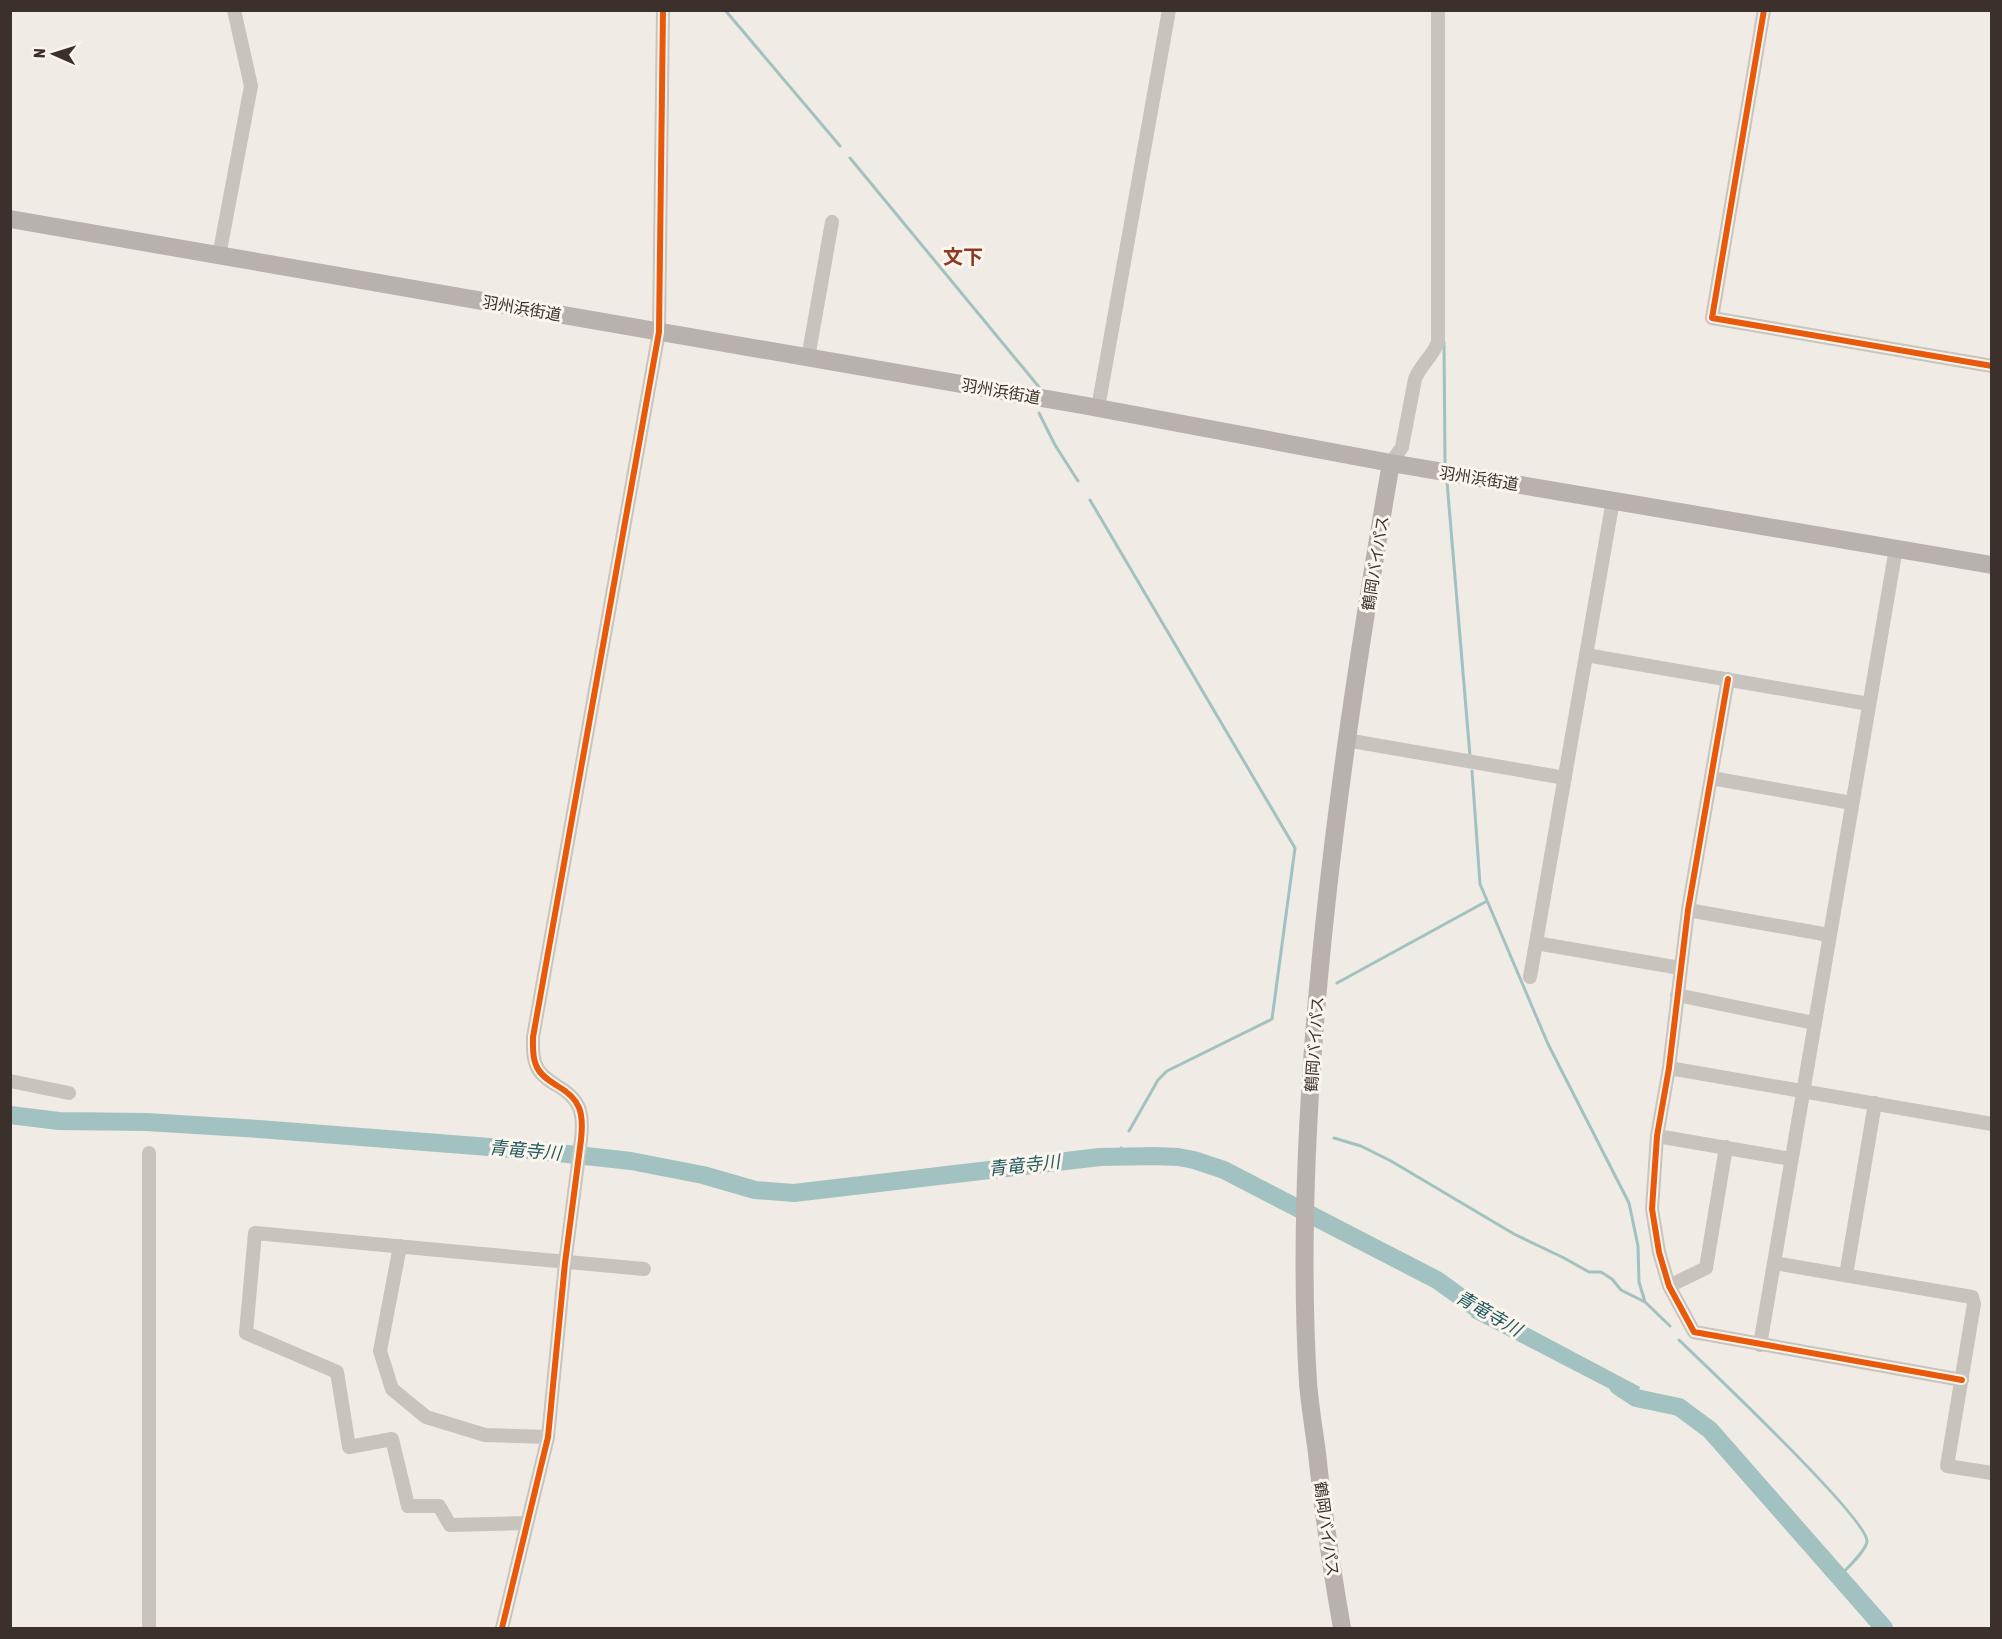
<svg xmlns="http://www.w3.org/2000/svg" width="2002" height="1639" font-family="'Asap Condensed','Noto Sans JP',sans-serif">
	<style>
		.water { fill: #a1c2c1 }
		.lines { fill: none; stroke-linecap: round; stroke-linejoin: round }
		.stream { stroke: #a1c2c1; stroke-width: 3 }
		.river { stroke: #a1c2c1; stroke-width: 18 }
		.minor { stroke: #c9c3be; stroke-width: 14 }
		.major { stroke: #b8b1ad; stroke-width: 18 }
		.cycleway-casing { stroke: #fbf5ee; stroke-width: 10 }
		.cycleway { stroke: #e8590c; stroke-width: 6 }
		.labels { text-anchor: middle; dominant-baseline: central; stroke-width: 6; stroke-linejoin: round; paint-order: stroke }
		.street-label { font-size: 16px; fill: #3b302b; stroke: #fbf5ee }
		.water-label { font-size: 18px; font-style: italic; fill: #1f5a5e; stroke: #fbf5ee }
		.quarter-label { font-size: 20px; font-weight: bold; fill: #8c3b22; stroke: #fbf5ee }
	</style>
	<rect width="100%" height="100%" fill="#f0ebe5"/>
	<path class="water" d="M1478 1301 1640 1387 1635 1402 1471 1317Z
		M1867 1598 1893 1628H1873L1856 1609Z"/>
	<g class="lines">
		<path class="stream" d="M725 10 840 146
			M850 158 1039 387
			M1444 342 1445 463
			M1039 413 1055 445 1078 481
			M1447 482 1470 756
			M1090 500 1295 848 1272 1019 1167 1071 1158 1080 1129 1131
			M1472 771 1480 884 1548 1044 1629 1203 1638 1246 1639 1282 1645 1302
			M1337 983 1487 901
			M1334 1138 1361 1146 1391 1161 1514 1234 1564 1258 1589 1272H1601L1612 1279 1621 1290 1645 1302 1670 1326
			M1116 1156 1121 1148
			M1679 1340C1705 1365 1867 1518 1867 1541 1867 1550 1846 1569 1839 1577"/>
		<path class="river" d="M10 1115 59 1121 146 1122 259 1129 540 1151 631 1161 703 1175 755 1190 794 1193 1100 1157 1155 1156 1178 1157 1194 1160 1224 1170 1437 1280 1476 1308 1496 1319
			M1618 1386 1636 1398 1679 1407 1710 1430 1884 1628"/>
		<path class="minor" d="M1764 10 1712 318 1992 366
			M219 256 251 86 234 10
			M808 358 832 222
			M1098 408 1169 10
			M1391 463 1402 447 1415 379C1421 364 1433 356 1438 342V10
			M1586 655 1869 704
			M1728 679 1688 910 1669 1068 1657 1136 1652 1209 1659 1252 1669 1286 1694 1332 1962 1380
			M1346 740 1565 778
			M1711 778 1852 803
			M1688 910 1829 935
			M1536 943 1680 968
			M1530 977 1613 500
			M1677 995 1814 1023
			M1669 1068 1992 1124
			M10 1081 69 1093
			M1657 1136 1791 1159
			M400 1246 380 1351 392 1389 426 1417 485 1435 548 1437
			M1774 1263 1972 1297 1974 1304 1947 1466 1992 1473
			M1846 1275 1875 1103
			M1669 1286 1706 1268 1726 1147
			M1760 1345 1896 548
			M527 1523 450 1525 439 1506H408L392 1439 349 1447 337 1372 246 1333 255 1233 644 1269
			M149 1628V1153
			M502 1628 548 1437 565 1263 581 1140C584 1113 581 1099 556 1085 548 1080 539 1074 536 1065 532 1056 533 1047 533 1037L659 332 663 10"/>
		<path class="major" d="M10 219 1082 405 1391 463 1992 565
			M1342 1628C1332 1571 1323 1512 1317 1453 1314 1430 1310 1407 1308 1383 1301 1267 1305 1152 1314 1036 1329 843 1358 653 1391 463"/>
		<defs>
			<path id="cycleway" d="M1764 10 1712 318 1992 366
				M1728 679 1688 910 1669 1068 1657 1136 1652 1209 1659 1252 1669 1286 1694 1332 1962 1380
				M502 1628 548 1437 565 1263 581 1140C584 1113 581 1099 556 1085 548 1080 539 1074 536 1065 532 1056 533 1047 533 1037L659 332 663 10"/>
		</defs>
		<use href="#cycleway" class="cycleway-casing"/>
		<use href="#cycleway" class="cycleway"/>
	</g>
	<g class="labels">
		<g class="street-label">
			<text transform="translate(522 308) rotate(10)">羽州浜街道</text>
			<text transform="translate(1001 391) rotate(10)">羽州浜街道</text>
			<text transform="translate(1479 478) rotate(9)">羽州浜街道</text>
			<text transform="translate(1375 563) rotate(-81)">鶴岡バイパス</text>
			<text transform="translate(1314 1044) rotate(-86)">鶴岡バイパス</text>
			<text transform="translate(1327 1529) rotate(82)">鶴岡バイパス</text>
		</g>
		<g class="water-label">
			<text transform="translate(525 1150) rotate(5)">青竜寺川</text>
			<text transform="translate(1024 1165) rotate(-6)">青竜寺川</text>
			<text transform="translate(1489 1313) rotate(30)">青竜寺川</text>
		</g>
		<g class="quarter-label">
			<text x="963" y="256">文下</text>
		</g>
	</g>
	<rect width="2002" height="1639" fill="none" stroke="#3b302b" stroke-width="24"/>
	<g transform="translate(54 54) rotate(273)" stroke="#fbf5ee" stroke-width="4.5" paint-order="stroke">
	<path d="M0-4.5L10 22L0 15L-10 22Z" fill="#3b302b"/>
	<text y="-9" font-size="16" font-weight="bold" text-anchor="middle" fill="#3b302b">N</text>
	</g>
</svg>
